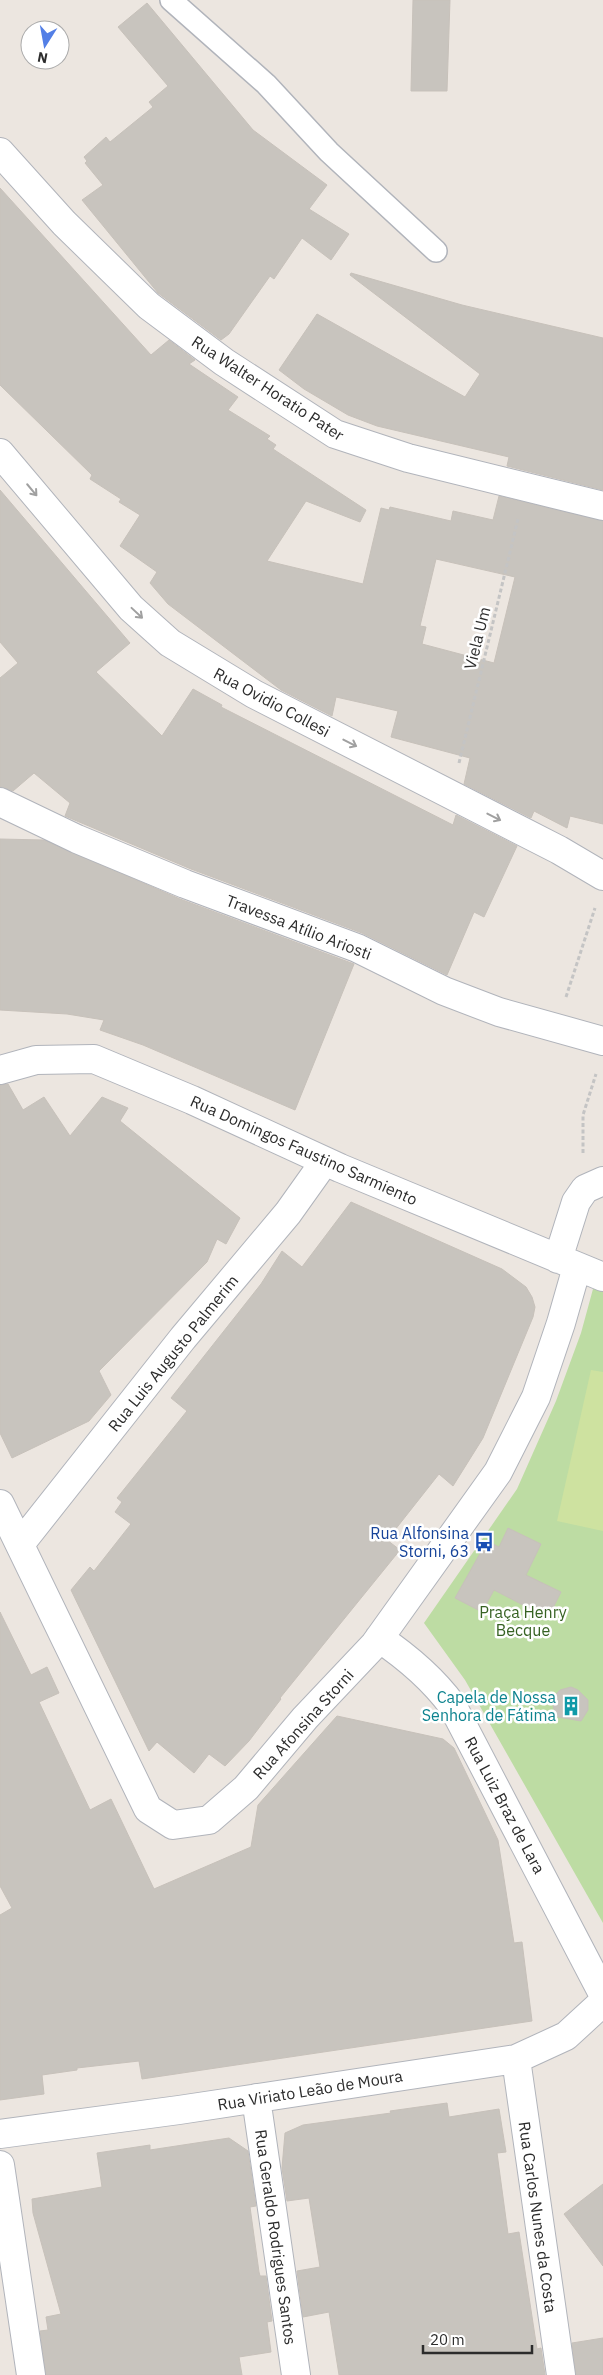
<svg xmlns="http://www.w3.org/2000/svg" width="603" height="2375" font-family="'IBM Plex Sans',sans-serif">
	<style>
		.green { fill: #bddca3 }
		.pitch { fill: #cee2a0 }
		.building { fill: #c8c4be; stroke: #c7c1ba; fill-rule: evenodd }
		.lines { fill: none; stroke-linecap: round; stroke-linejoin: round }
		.lane-casing { stroke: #b1b4bb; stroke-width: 24 }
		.street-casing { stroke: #b1b4bb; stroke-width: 30 }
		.path { stroke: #c4c4c4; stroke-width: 3; stroke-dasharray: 4 2.5; stroke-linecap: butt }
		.lane { stroke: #fff; stroke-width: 21 }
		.street { stroke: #fff; stroke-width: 28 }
		.oneway { stroke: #a0a0a0 }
		.labels { text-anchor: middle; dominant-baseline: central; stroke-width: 5; stroke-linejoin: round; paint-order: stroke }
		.street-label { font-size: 16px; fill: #2c2c2c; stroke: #fff }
		.transit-label { font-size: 16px; fill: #164399; stroke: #fff; text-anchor: end }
		.park-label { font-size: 16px; fill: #376223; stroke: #fff }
		.culture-label { font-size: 16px; fill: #0d838f; stroke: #fff; text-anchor: end }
	</style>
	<rect width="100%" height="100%" fill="#ece6e0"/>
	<path class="green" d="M593 1289 603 1290V1923L465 1680 424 1623 517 1489 556 1401 581 1333Z"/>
	<path class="pitch" d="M591 1370 603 1372V1531L557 1521Z"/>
	<path class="building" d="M413 0H450L447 91H411Z
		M147 3 253 130 327 185 309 209 349 234 331 260 302 238 274 279 270 276 229 334 221 340 158 293 82 200 103 185 85 163 87 161 84 157 106 137 110 142 153 107 149 102 168 86 118 27Z
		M0 188 151 355 169 340 195 360 189 364 238 397 228 410 270 436 267 439 276 445 273 449 366 510 360 522 306 501 267 561 363 584 381 508 389 510 390 507 451 521 453 511 493 520 499 496 603 521V824L570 816 567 828 534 811 531 818 464 784 470 758 391 737 398 711 336 697 332 716 281 690 168 604 150 583 157 572 120 546 140 515 119 502 121 499 90 479 92 475 0 385ZM436 559 515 577 494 663 422 644 426 627 420 626Z
		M351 273 462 305 603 338V490L507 466 509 457 377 426 348 415 304 389 279 370 317 314 465 397 480 374 350 275Z
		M0 490 130 643 96 672 162 736 193 689 222 705 221 707 453 825 456 815 517 846 484 917 474 912 447 975 362 933 191 869 65 816 70 803 34 773 13 791 0 787V678L18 663 0 642Z
		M0 839 44 840 180 899 354 964 295 1110 143 1045 100 1030 104 1020 67 1014 0 1010Z
		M8 1084 23 1110 44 1097 70 1136 102 1097 128 1108 120 1121 240 1218 226 1244 217 1239 207 1262 99 1371 111 1395 89 1421 12 1458 0 1433V1085Z
		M351 1202 502 1269 526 1287 532 1297 535 1307 533 1317 483 1438 453 1486 439 1474 387 1540 400 1550 280 1698 281 1699 249 1741 225 1766 209 1754 194 1773 157 1742 149 1751 71 1590 90 1567 94 1571 131 1524 115 1512 122 1502 117 1498 187 1411 171 1398 261 1284 282 1251 302 1267Z
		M508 1528 541 1544 526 1575 561 1592 548 1618 494 1590 482 1612 455 1598 487 1541 499 1547Z
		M0 1612 31 1675 47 1667 59 1693 39 1702 90 1810 111 1799 154 1889 251 1847 258 1805 337 1716 443 1739 454 1748 498 1840 514 1943 522 1942 532 2021 142 2079 139 2061 77 2068V2070L42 2075 44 2094 0 2100V1915L12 1908 0 1886Z
		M571 1687 578 1690 588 1700V1710L581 1721 558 1717 554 1710 552 1699 560 1690Z
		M447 2103 449 2117 499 2109 506 2152 497 2153 508 2234 519 2232 537 2349 541 2348 545 2375H339L329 2312 303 2317 297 2271 320 2267 309 2198 287 2201 282 2168 285 2133 303 2125 391 2113 390 2111Z
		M229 2138 248 2151 256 2206 250 2207 259 2272 260 2276H266L272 2321 267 2322 271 2352 239 2357 242 2375H46L40 2331 48 2330 46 2317 61 2314 33 2213 32 2199 102 2187 97 2153 150 2145V2150Z
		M603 2184V2266L564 2214Z
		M603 2338V2375H576L572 2343Z"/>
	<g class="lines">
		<defs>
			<path id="lane" d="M171 0 266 84 329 152 436 251"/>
			<path id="street" d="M0 152 64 223 149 306 224 362 335 434 408 458 603 506
				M0 453 131 608 170 643 254 694 559 850 603 876
				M0 802 77 839 185 884 357 948 444 991 499 1012 603 1041
				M0 1070 36 1060 94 1059 192 1100 340 1168 603 1277
				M558 1259 576 1202 585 1189 603 1181
				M0 1504 148 1809 173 1825 209 1820 246 1788 305 1718 375 1644 498 1472 536 1397 561 1323 577 1267
				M21 1543 183 1338 288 1213 325 1161
				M379 1638C407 1657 432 1678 452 1705L603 1994
				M516 2059 561 2375
				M256 2098 296 2375
				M0 2134 179 2110 516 2059 566 2036 603 2002
				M0 2165 31 2375"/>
		</defs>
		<use href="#lane" class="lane-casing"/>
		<use href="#street" class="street-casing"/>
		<path class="path" d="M459 763 518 519
			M566 997 595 908
			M583 1153V1115L596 1074"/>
		<use href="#lane" class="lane"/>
		<use href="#street" class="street"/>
	</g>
	<defs><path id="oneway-shaft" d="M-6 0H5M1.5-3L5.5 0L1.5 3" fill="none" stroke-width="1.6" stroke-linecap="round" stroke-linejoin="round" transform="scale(1.25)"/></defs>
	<g class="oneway">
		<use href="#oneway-shaft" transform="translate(32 490) rotate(50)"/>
		<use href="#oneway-shaft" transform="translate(137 613) rotate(43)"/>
		<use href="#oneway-shaft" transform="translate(350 743) rotate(27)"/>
		<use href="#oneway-shaft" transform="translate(494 817) rotate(27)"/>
	</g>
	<defs>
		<symbol id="bus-bare" viewBox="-9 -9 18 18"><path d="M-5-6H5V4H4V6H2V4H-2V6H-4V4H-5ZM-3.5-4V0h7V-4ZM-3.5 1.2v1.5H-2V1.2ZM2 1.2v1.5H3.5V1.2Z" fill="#1a4fb4" stroke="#fff" stroke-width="2.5" paint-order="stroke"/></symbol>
		<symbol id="building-bare" viewBox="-9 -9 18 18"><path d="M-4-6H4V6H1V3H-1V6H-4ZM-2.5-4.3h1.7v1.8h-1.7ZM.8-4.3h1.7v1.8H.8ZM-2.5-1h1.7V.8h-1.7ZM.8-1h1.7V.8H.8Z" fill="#0f9aa8" stroke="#fff" stroke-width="2.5" paint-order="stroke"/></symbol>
	</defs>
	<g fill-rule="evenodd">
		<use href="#bus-bare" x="470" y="1528" width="28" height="28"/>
		<use href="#building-bare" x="557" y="1692" width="28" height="28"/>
	</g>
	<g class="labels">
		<g class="street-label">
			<text transform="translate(268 388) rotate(33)">Rua Walter Horatio Pater</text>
			<text transform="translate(477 638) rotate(-76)">Viela Um</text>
			<text transform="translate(272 702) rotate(28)">Rua Ovidio Collesi</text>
			<text transform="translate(299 927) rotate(21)">Travessa Atílio Ariosti</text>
			<text transform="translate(304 1150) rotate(24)">Rua Domingos Faustino Sarmiento</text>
			<text transform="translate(173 1353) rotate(-51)">Rua Luis Augusto Palmerim</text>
			<text transform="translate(303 1724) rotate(-48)">Rua Afonsina Storni</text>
			<text transform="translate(505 1805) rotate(62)">Rua Luiz Braz de Lara</text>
			<text transform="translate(310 2090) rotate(-9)">Rua Viriato Leão de Moura</text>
			<text transform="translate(538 2217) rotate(82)">Rua Carlos Nunes da Costa</text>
			<text transform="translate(276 2237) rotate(82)">Rua Geraldo Rodrigues Santos</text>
		</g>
		<g class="transit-label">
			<text x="469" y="1533">Rua Alfonsina<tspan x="469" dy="18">Storni, 63</tspan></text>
		</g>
		<g class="park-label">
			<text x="523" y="1612">Praça Henry<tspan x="523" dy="18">Becque</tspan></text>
		</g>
		<g class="culture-label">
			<text x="556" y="1697">Capela de Nossa<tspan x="556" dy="18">Senhora de Fátima</tspan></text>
		</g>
	</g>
	<g transform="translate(45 45) rotate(191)"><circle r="24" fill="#ffffff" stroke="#ababab"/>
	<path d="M0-4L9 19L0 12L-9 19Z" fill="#537fe6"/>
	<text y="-8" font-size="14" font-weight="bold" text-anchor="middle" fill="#2c2c2c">N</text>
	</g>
	<path d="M423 2345v8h109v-8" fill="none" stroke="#2c2c2c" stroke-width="2.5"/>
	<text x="430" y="2345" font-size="15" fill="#2c2c2c" stroke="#ffffff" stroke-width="4" paint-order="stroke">20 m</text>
</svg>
